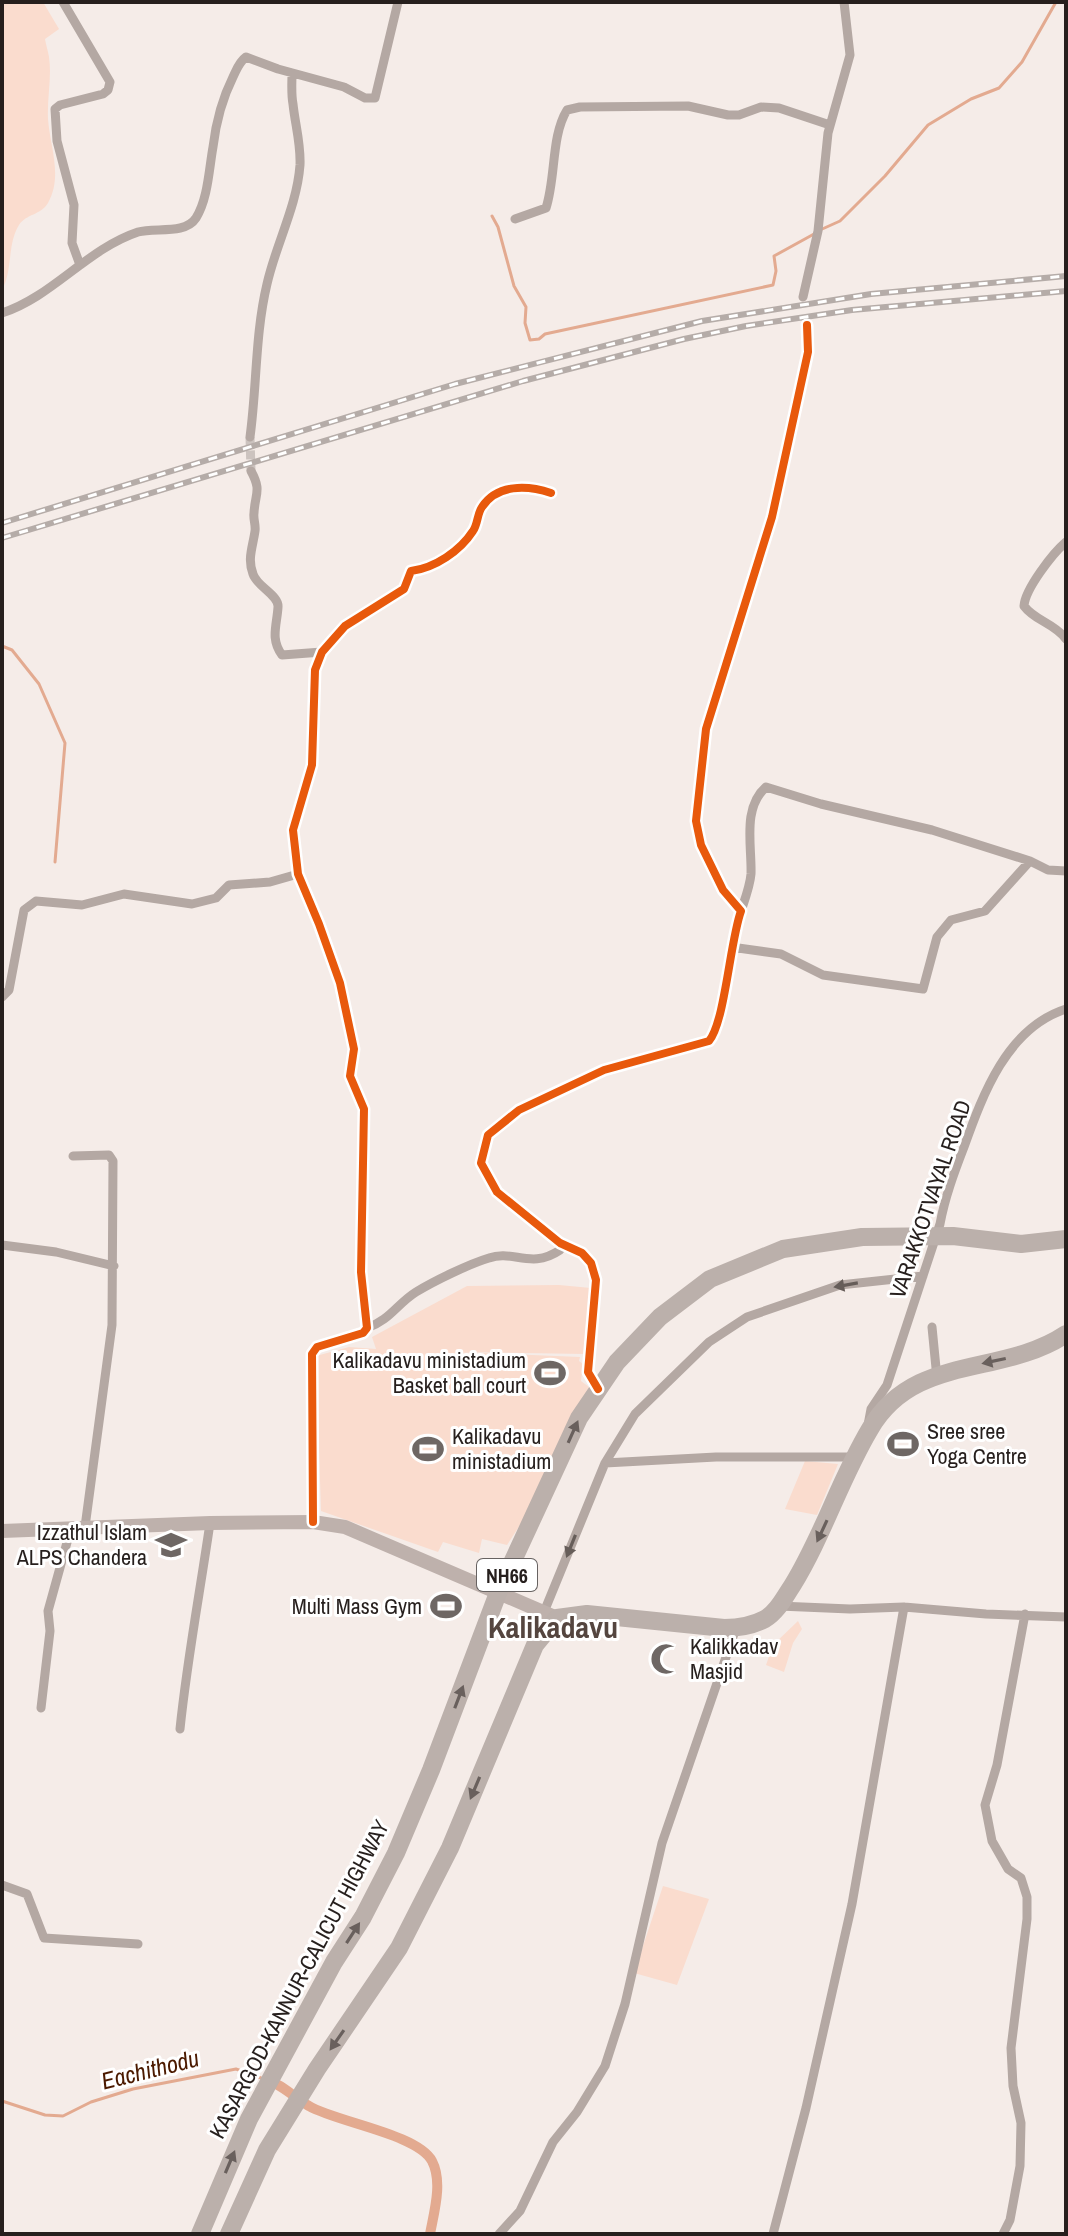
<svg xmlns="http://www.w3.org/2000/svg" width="1068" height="2236" font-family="'Archivo Narrow',sans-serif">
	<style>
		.green { fill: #fadcce }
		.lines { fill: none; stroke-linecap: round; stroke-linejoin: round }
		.stream { stroke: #e3aa90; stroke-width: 3 }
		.canal { stroke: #e3aa90; stroke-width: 10 }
		.street-tunnel { stroke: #ccc3bf; stroke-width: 9; stroke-dasharray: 9 4.5; stroke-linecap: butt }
		.street { stroke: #b4a8a3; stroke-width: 9 }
		.secondary { stroke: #beb1ac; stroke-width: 14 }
		.highway { stroke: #bbb0ab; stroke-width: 18 }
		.rail-casing { stroke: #b5aca8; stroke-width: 6 }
		.rail { stroke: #fff; stroke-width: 3; stroke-dasharray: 9; stroke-linecap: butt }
		.cycleway-casing { stroke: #fff; stroke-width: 13 }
		.cycleway { stroke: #e8590c; stroke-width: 8 }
		.oneway { fill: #665d59 }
		.oneway2 { fill: #69605d }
		.labels { text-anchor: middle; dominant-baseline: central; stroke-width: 6; stroke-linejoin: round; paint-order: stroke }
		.shield { fill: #fff; stroke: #676261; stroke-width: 2 }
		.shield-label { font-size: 20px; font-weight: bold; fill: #261f1d }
		.street-label { font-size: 22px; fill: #261f1d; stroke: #fff }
		.poi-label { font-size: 22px; fill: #261f1d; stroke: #fff; text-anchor: end }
		.water-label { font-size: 24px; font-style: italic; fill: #4b1a00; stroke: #fff }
		.district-label { font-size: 30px; font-weight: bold; fill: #54453f; stroke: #fff }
	</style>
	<rect width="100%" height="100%" fill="#f5ece8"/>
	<path class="green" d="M2 2H43L59 29 45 39C46 45 48 51 49 57 52 77 47 98 48 119 50 147 63 176 48 203 41 215 26 214 19 225 7 244 13 270 2 290Z
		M559 1285 591 1288 584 1354 458 1352 580 1357 579 1361 583 1364 581 1381 589 1387 522 1522 507 1545 482 1539 479 1553 443 1542 438 1552 321 1511 316 1356 349 1347 376 1349 372 1337 467 1286Z
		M805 1461 838 1464 817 1515 785 1509Z
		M798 1621 802 1629 793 1643 784 1672 766 1665 773 1645Z
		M663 1886 709 1899 677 1985 634 1973Z"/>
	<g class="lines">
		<path class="stream" d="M492 216 498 227 514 286 526 307 525 323 530 340 539 339 545 334 773 285 776 271 774 256 814 234
			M820 230 840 221 885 176 928 125 971 99 999 88 1022 62 1056 2
			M2 646 12 650 39 684 65 743 55 862
			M2 2101 45 2115 63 2116 91 2102 133 2089 236 2069 261 2078"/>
		<path class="canal" d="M278 2085C289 2091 298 2100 309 2106 336 2122 418 2134 432 2161 443 2182 434 2212 430 2234"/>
		<path class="street-tunnel" d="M250 437 251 471"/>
		<path class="street" d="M63 2 110 82 108 90 103 94 60 105 55 109 57 141 74 205 72 243 80 265
			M515 219 546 208C556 177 551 136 567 110L580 107 688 106 728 115H739L761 107 779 108 830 125
			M803 297 818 231 828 133 850 55 844 2
			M2 313C52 297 87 249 138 232 155 227 185 235 196 218 208 199 209 169 213 147 216 122 222 99 233 77 237 69 239 62 246 57L278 69 344 87 365 98H375L398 2
			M250 437C257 386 255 334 267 284 276 244 297 206 300 165 301 144 295 124 293 104 291 94 292 83 292 73
			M251 471C262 491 255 493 254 513 253 519 256 525 255 531 253 546 247 559 253 574 257 587 279 595 278 607 277 625 270 639 282 655L322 652
			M1066 542C1053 553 1025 589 1024 606 1035 621 1054 623 1066 639
			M741 911C745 899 750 886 751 874 752 846 742 808 766 787L821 804 932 830 1030 861 1048 870 1066 871
			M731 947 781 954 823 975 923 989 937 937 951 920 985 911 1030 861
			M2 997 9 990 24 910 36 901 82 905 124 894 192 904 216 898 229 885 270 882 298 874
			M73 1156 109 1155 113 1161 112 1325 85 1527
			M2 1245 56 1252 114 1266
			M932 1327 936 1368 940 1373
			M367 1328C390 1320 397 1304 416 1292 434 1281 469 1264 489 1258 513 1249 531 1270 560 1250V1243
			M598 1388 588 1372 596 1280 591 1263 582 1253 560 1243 497 1192 481 1163 488 1135 519 1110 604 1070 709 1041C725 1022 730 941 741 911L723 890 701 845 696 821 706 729 772 517 808 352 807 325
			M868 1425 871 1409 887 1385 940 1224C945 1197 954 1173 964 1147 983 1094 1007 1028 1066 1009
			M605 1463 716 1457H854
			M313 1522 312 1354 317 1347 363 1333 367 1328 361 1272 364 1109 350 1076 354 1049 340 983 319 924 298 874 293 830 312 765 315 670 322 652 345 626 404 589 411 571C435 568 460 551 473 531 478 524 477 514 482 507 497 484 527 485 551 493
			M779 1606 850 1609 904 1607 986 1614 1066 1617
			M544 1612 605 1463 635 1414 709 1342 747 1317 840 1285 923 1276
			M41 1708 50 1631 48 1611 71 1528
			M180 1729C187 1660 200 1592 210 1523
			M2 1885 27 1894 44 1938 138 1944
			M499 2234 520 2211 553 2142 577 2112 605 2066 625 2004 662 1843 736 1628
			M773 2234 806 2108 852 1904 904 1607
			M1003 2234 1010 2220 1020 2166 1021 2123 1013 2086 1011 2048 1027 1919V1897L1021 1878 1008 1869 992 1841 985 1805 997 1765 1025 1614"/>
		<path class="secondary" d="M2 1531 210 1523 313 1522 345 1527 557 1618"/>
		<path class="highway" d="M200 2234 249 2119 334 1962 363 1917 396 1853 431 1770 498 1593 579 1418 617 1362 660 1317 710 1279 783 1249 862 1237 953 1236 1021 1244 1066 1239
			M229 2234 267 2150 317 2069 399 1948 450 1848 535 1645 557 1618 587 1614 724 1628C739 1628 752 1626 765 1619 777 1612 784 1598 792 1586 823 1536 840 1479 870 1429 914 1353 1002 1377 1066 1334"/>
		<defs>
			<path id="rail" d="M2 523 455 384 702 321 871 294 1066 276
				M2 538 523 381 684 339 746 326 852 310 1066 291"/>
		</defs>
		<use href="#rail" class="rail-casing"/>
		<use href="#rail" class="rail"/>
		<defs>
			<path id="cycleway" d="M598 1389 588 1372 596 1280 591 1263 582 1253 560 1243 497 1192 481 1163 488 1135 519 1110 604 1070 709 1041C725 1022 730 941 741 911L723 890 701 845 696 821 706 729 772 517 808 352 807 325
				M313 1522 312 1354 317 1347 363 1333 367 1328 361 1272 364 1109 350 1076 354 1049 340 983 319 924 298 874 293 830 312 765 315 670 322 652 345 626 404 589 411 571C435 568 460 551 473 531 478 524 477 514 482 507 497 484 527 485 551 493"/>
		</defs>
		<use href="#cycleway" class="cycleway-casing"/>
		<use href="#cycleway" class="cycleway"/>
	</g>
	<defs><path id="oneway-solid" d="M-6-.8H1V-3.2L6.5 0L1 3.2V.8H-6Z" transform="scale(2)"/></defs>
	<g class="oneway">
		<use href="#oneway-solid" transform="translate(846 1285) rotate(170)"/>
		<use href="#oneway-solid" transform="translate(571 1546) rotate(112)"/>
	</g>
	<g class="oneway2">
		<use href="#oneway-solid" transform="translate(994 1361) rotate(168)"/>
		<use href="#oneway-solid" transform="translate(573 1432) rotate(-66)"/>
		<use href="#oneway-solid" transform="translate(822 1531) rotate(115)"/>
		<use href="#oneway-solid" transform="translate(459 1697) rotate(-69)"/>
		<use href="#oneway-solid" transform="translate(475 1788) rotate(113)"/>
		<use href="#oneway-solid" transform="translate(353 1933) rotate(-57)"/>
		<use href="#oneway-solid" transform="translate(337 2040) rotate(125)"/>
		<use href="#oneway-solid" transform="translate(230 2162) rotate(-67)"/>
	</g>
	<defs>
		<symbol id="stadium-bare" viewBox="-9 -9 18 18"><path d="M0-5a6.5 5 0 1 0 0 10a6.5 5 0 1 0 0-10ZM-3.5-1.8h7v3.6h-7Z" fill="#6e6764" stroke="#fff" stroke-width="2.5" paint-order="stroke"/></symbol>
		<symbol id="school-bare" viewBox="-9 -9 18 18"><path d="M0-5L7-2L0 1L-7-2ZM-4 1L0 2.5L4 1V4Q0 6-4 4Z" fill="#6e6764" stroke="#fff" stroke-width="2.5" paint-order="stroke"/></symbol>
		<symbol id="mosque-bare" viewBox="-9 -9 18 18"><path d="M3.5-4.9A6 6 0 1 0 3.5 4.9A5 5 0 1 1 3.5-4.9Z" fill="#6e6764" stroke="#fff" stroke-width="2.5" paint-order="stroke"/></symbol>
	</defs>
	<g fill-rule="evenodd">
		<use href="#stadium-bare" x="528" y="1351" width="44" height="44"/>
		<use href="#stadium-bare" x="881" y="1422" width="44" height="44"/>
		<use href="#stadium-bare" x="406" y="1427" width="44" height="44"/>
		<use href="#school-bare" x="149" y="1523" width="44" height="44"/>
		<use href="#stadium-bare" x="424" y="1584" width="44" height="44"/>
		<use href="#mosque-bare" x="644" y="1637" width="44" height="44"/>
	</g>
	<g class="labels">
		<rect class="shield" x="477" y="1559" width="60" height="32" rx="6"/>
		<g class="shield-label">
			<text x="507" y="1575">NH66</text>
		</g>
		<g class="street-label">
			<text transform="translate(930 1199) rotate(-71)">VARAKKOTVAYAL ROAD</text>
			<text transform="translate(299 1979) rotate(-62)">KASARGOD-KANNUR-CALICUT HIGHWAY</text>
		</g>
		<g class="poi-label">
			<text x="526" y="1360">Kalikadavu ministadium<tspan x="526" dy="25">Basket ball court</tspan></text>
			<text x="927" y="1431" text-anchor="start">Sree sree<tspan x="927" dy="25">Yoga Centre</tspan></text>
			<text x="452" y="1436" text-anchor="start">Kalikadavu<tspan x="452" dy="25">ministadium</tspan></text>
			<text x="147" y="1532">Izzathul Islam<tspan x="147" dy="25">ALPS Chandera</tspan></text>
			<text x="422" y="1606">Multi Mass Gym</text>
			<text x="690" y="1646" text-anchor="start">Kalikkadav<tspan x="690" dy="25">Masjid</tspan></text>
		</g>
		<g class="water-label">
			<text transform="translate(150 2069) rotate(-14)">Eachithodu</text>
		</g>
		<g class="district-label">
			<text x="553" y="1627">Kalikadavu</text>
		</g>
	</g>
	<rect width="1068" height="2236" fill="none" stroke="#261f1d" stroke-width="8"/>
</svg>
